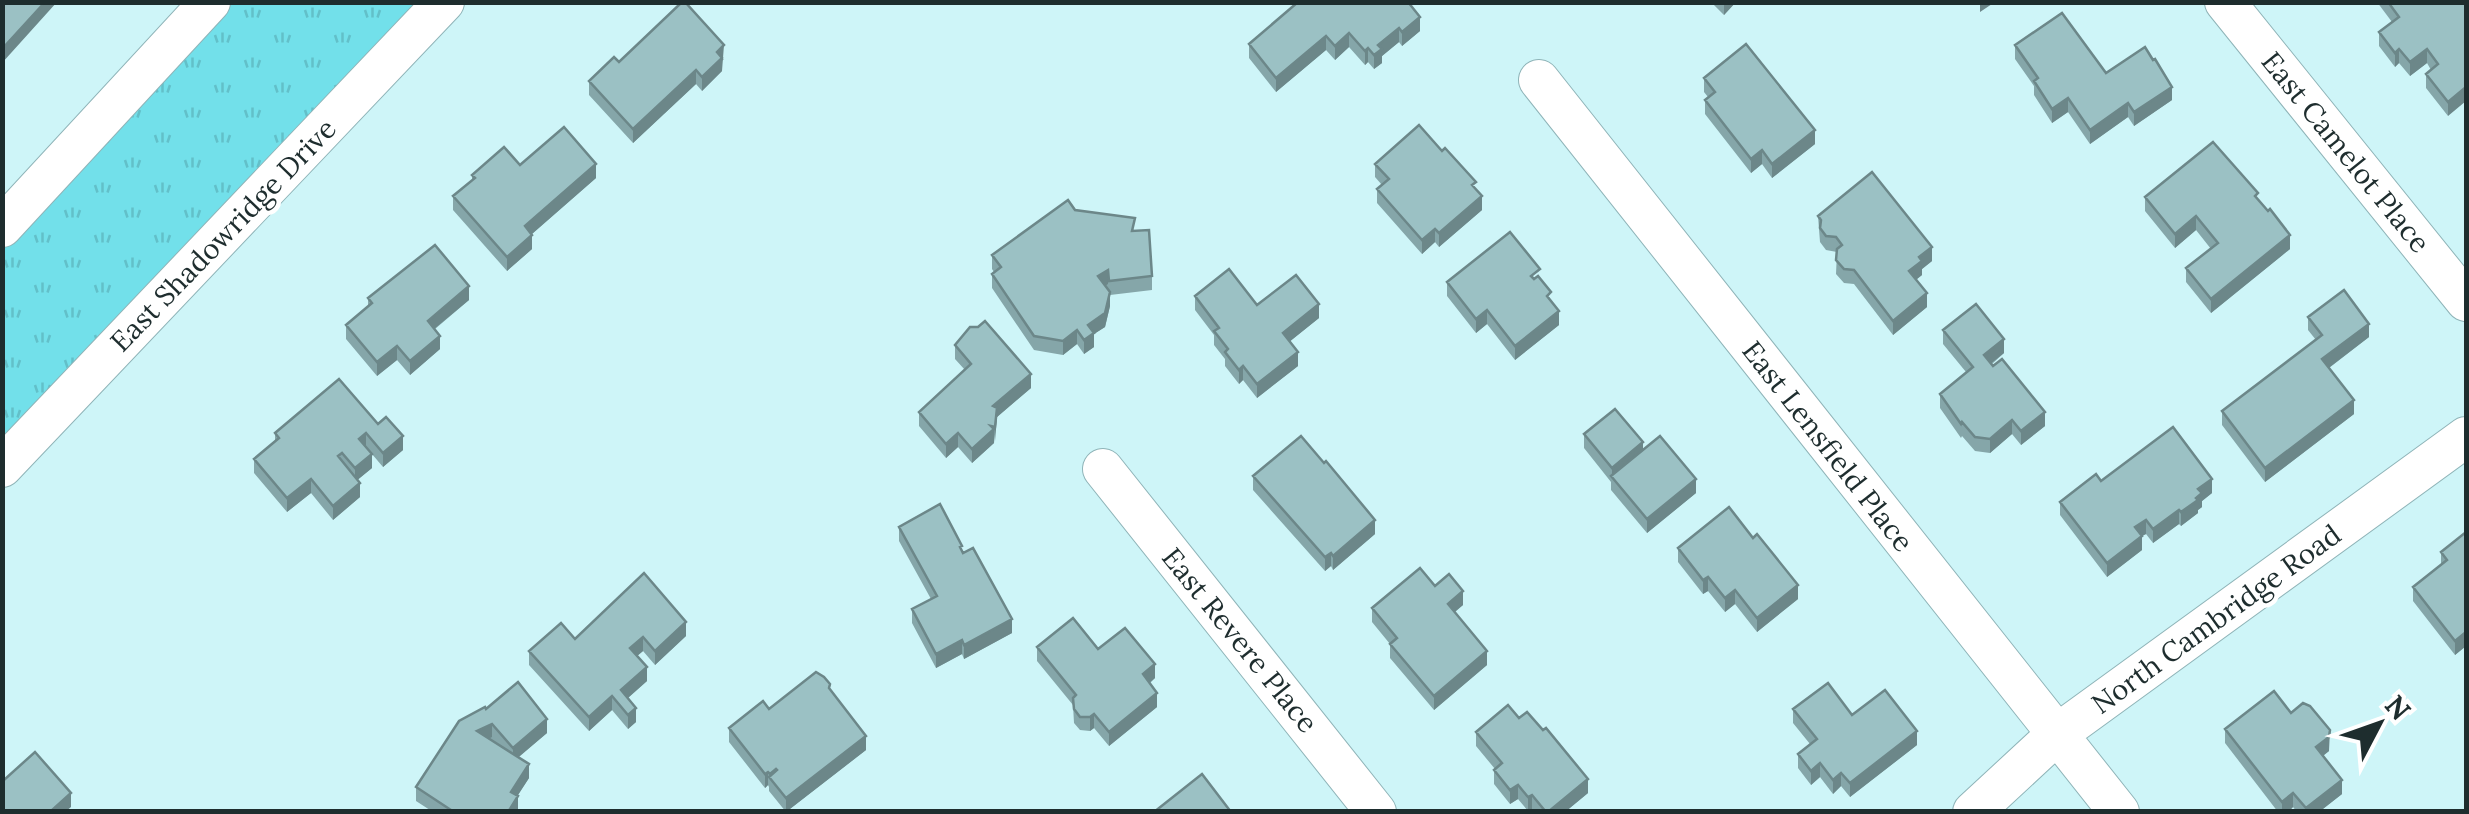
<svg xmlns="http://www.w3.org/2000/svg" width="2469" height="814" font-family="Lora,serif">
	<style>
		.park { fill: url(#park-tufts) }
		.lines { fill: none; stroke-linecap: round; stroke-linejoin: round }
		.street-casing { stroke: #8fb4b8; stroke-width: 42 }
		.street { stroke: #fff; stroke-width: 40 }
		.wall { fill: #85a6a9 }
		.shaded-wall { fill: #6c8789 }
		.building { fill: #9bc1c4; stroke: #6c8789; stroke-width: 2.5 }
		.labels { text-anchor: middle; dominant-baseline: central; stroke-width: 9; stroke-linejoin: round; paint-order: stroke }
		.street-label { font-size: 28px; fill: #1e2d2e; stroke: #fff }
	</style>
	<defs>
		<pattern id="park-tufts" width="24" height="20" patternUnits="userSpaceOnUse" patternTransform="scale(2.5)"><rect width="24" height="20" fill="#72e0ea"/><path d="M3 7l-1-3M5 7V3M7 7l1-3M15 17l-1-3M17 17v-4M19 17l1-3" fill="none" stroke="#62c0c9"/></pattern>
	</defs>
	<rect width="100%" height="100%" fill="#cef5f8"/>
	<path class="park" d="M210 3H444L3 467 2 227Z"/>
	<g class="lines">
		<defs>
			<path id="street" d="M2225 2 2466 301
				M1539 80 2119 812
				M2 227 210 2
				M2 467 444 2
				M1103 469 1376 812
				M1973 812 2056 735 2466 437"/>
		</defs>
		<use href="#street" class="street-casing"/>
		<use href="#street" class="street"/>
	</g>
	<path class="wall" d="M1298 2H1414L1411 5 1420 31 1402 46 1399 42 1382 56V63L1374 69 1368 62 1365 65 1349 47 1335 60 1326 50 1276 92 1249 58V44Z
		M1711 2H1736L1724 15Z
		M2377 2H2466L2448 116 2426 88V74L2431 70 2427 63 2410 76 2399 63 2395 67 2379 46V32L2392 22Z
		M2015 45 2106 73 2172 100 2134 126 2128 117 2090 144 2068 112 2052 123 2034 95V86L2015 59Z
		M724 59 722 61V71L702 91 696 84 633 143 589 95V81L619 62Z
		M1704 78 1815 144 1772 178 1762 164 1751 173 1705 114V100L1708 97 1704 92Z
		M1375 164 1476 189 1482 210 1439 247 1435 242 1422 254 1377 203V189L1382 185 1375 177Z
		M520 165 596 178 532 234V249L507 271 453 210V196L472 181V175Z
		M2145 197 2258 200 2290 249 2211 313 2186 282V268L2211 249 2196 230 2175 248 2145 211Z
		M1075 210 1135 231 1152 276V290L1110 295V306L1105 327 1094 334V347L1084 354 1077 344 1063 355 1034 350 992 288V274L994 272 992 269V255Z
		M1818 216 1932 261 1922 269V275L1916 280 1927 307 1893 335 1854 284 1844 283 1836 274 1837 252 1826 250 1820 242Z
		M1540 278 1551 301 1559 325 1515 360 1487 324 1476 333 1447 296V282Z
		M1195 296 1257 305 1319 318 1290 341 1298 366 1257 398 1243 380 1239 384 1225 366V359L1214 345V335L1195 310Z
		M368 298 469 300 435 329 440 349 410 375 397 360 377 376 346 339V325L368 307Z
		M2308 317 2369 337 2329 368 2354 414 2265 482 2222 425V411L2316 340 2308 330Z
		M1943 330 2004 353 1992 364 2045 426 2021 445 2012 434 1990 453 1975 451 1962 436 1961 438 1940 408V394L1966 372 1943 344Z
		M955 345 1031 388 997 417 994 443 972 463 958 447 946 458 919 426V412L965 370 955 359Z
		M378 424 403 450 383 467 366 447 372 468 357 480 360 497 333 520 311 493 287 512 254 473V459L275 442V433Z
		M1584 434 1643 450 1696 493 1647 533 1611 490V482L1584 448Z
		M1253 476 1375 534 1333 570 1331 566 1325 571 1253 490Z
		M2101 481 2212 493 2202 501V507L2198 510V513L2181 526 2179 524 2153 543 2146 534 2142 536V550L2107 577 2060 515V502Z
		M899 527 962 551 1012 633 964 659 962 654 936 668 912 623V609L931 599 899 541Z
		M2466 532V646L2455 655 2413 601V587L2441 564V552Z
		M1678 548 1798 599 1757 632 1735 604 1725 612 1708 591 1703 594 1678 562Z
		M1435 586 1463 605 1454 612 1487 665 1434 710 1390 658V644L1372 622V608Z
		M686 636 655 665 643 651 637 656 647 681 628 698 636 722 628 729 612 710 589 731 529 665V651L575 639Z
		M1037 647 1098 649 1155 678 1150 683 1157 707 1109 746 1094 728 1090 731 1080 730 1074 723 1073 705 1037 661Z
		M830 690 866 750 786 812 769 791V787L768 785 765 788 729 742V728L769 709Z
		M486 709 547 733 518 757 529 778 517 796 518 810 433 812 416 801V787Z
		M1793 709 1852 715 1917 745 1850 797 1841 786 1833 794 1820 777 1811 785 1798 768V754L1810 744 1793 723Z
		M2291 713 2329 751 2323 756 2342 794 2319 812H2297L2293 807 2288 812H2278L2225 743V729Z
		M1476 732 1588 793 1565 812H1534L1532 809 1528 811 1518 799 1510 804 1494 784V770L1495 769 1476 746Z"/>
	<path class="shaded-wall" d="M45 2H57L2 63V49Z
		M1724 2H1736L1724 15Z
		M1980 2H1995L1980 12Z
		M1420 17V31L1402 46V32Z
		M1399 28V42L1382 56V63L1374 69V55L1378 45Z
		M1349 33V47L1335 60V46Z
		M1326 36V50L1276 92V78Z
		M724 45 722 71 702 91V77L717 52Z
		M1368 48V62L1365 65V51Z
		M2399 49V63L2395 67V53Z
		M2427 49V63L2410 76V62Z
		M696 70V84L633 143V129Z
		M2172 87V100L2134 126V112Z
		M2466 87V101L2448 116V102Z
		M2068 98V112L2052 123V109Z
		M2128 103V117L2090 144V130Z
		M1815 130V144L1772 178V164Z
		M1762 150V164L1751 173V159Z
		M596 164V178L525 240V226Z
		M1482 196V210L1439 247V233Z
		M2196 216V230L2175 248V234Z
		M1435 229V242L1422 254V240Z
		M532 235V249L507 271V257Z
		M2290 235V249L2211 313V299Z
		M1932 247V261L1922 269V275L1909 285V271L1919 257Z
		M1108 270V284L1098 290V276Z
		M469 286V300L428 334V321Z
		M1110 292V306L1105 327 1094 334V347L1084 354V340L1088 325Z
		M1927 293V307L1893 335V321Z
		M1319 304V318L1283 347V333Z
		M1487 310V324L1476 333V319Z
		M1559 311V325L1515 360V346Z
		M2369 324V337L2322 373V359Z
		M1077 330V344L1063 355V341Z
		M440 336V349L410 375V361Z
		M2004 339V353L1984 369V355Z
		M397 346V360L377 376V362Z
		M1298 352V366L1257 398V384Z
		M1243 366V380L1239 384V370Z
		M1031 374V388L997 417 995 441 993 406Z
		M2354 400V414L2265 482V468Z
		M2045 412V426L2021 445V431Z
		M2012 420V434L1990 453V439Z
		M994 429V443L972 463V449Z
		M366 433V447L359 439Z
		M958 433V447L946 458V444Z
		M403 436V450L383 467V453Z
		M1643 442V456L1612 476V468Z
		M372 454V468L355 482V468Z
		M311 479V493L287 512V498Z
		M1696 479V493L1647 533V519Z
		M2212 479V493L2202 501V507L2198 510V513L2181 526V512L2198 489Z
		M360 483V497L333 520V506Z
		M2179 510V524L2153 543V529Z
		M1375 520V534L1333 570V556Z
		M2146 520V534L2142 536V550L2107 577V563L2135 527Z
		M1331 553V566L1325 571V557Z
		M1708 577V591L1703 594V580Z
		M1798 585V599L1757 632V618Z
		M1735 590V604L1725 612V598Z
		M1463 591V605L1448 618V604Z
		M1012 619V633L964 659V645Z
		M686 622V636L655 665V651Z
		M2466 632V646L2455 655V641Z
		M643 637V651L630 662V648Z
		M962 640V654L936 668V654Z
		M1487 651V665L1434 710V696Z
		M1155 664V678L1143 688V674Z
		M647 667V681L621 704V690Z
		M1157 693V707L1109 746V732Z
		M612 696V710L589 731V717Z
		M636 708V722L628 729V715Z
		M1094 714V728L1090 731V717Z
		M547 719V733L513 762V748Z
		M492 724V737L477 745V731Z
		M2330 730 2329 751 2316 761V747Z
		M1917 731V745L1850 797V783Z
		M866 736V750L786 812V798Z
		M1820 763V777L1811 785V771Z
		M529 764V778L511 806V792Z
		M768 772V785L765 788V774Z
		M1841 773V786L1833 794V780Z
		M1588 779V793L1565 812H1548Z
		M2342 780V794L2319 812H2306V808Z
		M1518 785V799L1510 804V790Z
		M71 793V807L65 812H50Z
		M2293 793V807L2288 812H2282V802Z
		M1532 795V809L1528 811V797Z
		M518 796V810L508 812Z"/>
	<path class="building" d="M2 2H45L2 49Z
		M682 2H685L724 45 717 52 722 58 702 77 696 70 633 129 589 81 614 57 619 62Z
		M1298 2H1408L1420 17 1402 32 1399 28 1378 45 1382 49 1374 55 1368 48 1365 51 1349 33 1335 46 1326 36 1276 78 1249 44Z
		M2388 2H2466V87L2448 102 2426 74 2438 64 2427 49 2410 62 2399 49 2395 53 2379 32 2399 17Z
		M2062 13 2106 73 2145 47 2153 60 2155 59 2172 87 2134 112 2128 103 2090 130 2068 98 2052 109 2034 81 2038 78 2015 45Z
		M1746 44 1815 130 1772 164 1762 150 1751 159 1705 100 1715 92 1704 78Z
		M1419 125 1442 151 1445 148 1476 182 1472 185 1482 196 1439 233 1435 229 1422 240 1377 189 1389 179 1375 164Z
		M564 127 596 164 525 226 532 235 507 257 453 196 475 178 472 175 504 147 520 165Z
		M2213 142 2258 193 2255 196 2268 211 2270 209 2290 235 2211 299 2186 268 2218 243 2196 216 2175 234 2145 197Z
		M1872 172 1932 247 1919 257 1922 261 1909 271 1927 293 1893 321 1854 270 1844 269 1836 260 1837 249 1842 245 1836 237 1826 236 1820 228 1821 220 1818 216Z
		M1068 200 1075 210 1135 218 1132 231 1149 230 1152 276 1109 281 1108 270 1098 276 1110 292 1105 313 1088 325 1094 333 1084 340 1077 330 1063 341 1034 336 992 274 1001 267 992 255Z
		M1510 232 1540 269 1531 276 1534 279 1538 276 1551 292 1547 296 1559 311 1515 346 1487 310 1476 319 1447 282Z
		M435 245 469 286 428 321 440 336 410 361 397 346 377 362 346 325 372 303 368 298Z
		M1229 269 1257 305 1296 275 1319 304 1283 333 1298 352 1257 384 1243 366 1239 370 1225 352 1228 349 1214 331 1219 328 1195 296Z
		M2344 290 2369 324 2322 359 2354 400 2265 468 2222 411 2322 335 2308 317Z
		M1976 304 2004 339 1984 355 1993 366 2002 359 2045 412 2021 431 2012 420 1990 439 1975 437 1962 422 1961 424 1940 394 1973 367 1943 330Z
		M985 321 1031 374 993 406 997 408 995 427 991 426 994 429 972 449 958 433 946 444 919 412 971 364 955 345 970 327H978Z
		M339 379 378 424 386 417 403 436 383 453 366 433 359 439 372 454 355 468 342 453 338 456 360 483 333 506 311 479 287 498 254 459 279 438 275 433Z
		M1615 409 1643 442 1612 468 1584 434Z
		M2173 427 2212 479 2198 489 2202 493 2196 498 2198 500 2181 512 2179 510 2153 529 2146 520 2135 527 2142 536 2107 563 2060 502 2096 474 2101 481Z
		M1301 436 1324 463 1326 461 1375 520 1333 556 1331 553 1325 557 1253 476Z
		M1660 436 1696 479 1647 519 1611 476Z
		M940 504 962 546 960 547 963 553 973 548 1012 619 964 645 962 640 936 654 912 609 937 596 899 527Z
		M1729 507 1753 538 1757 534 1798 585 1757 618 1735 590 1725 598 1708 577 1703 580 1678 548Z
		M2466 532V632L2455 641 2413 587 2447 560 2441 552Z
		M1420 568 1435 586 1449 574 1463 591 1448 604 1487 651 1434 696 1390 644 1397 638 1372 608Z
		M644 573 686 622 655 651 643 637 630 648 647 667 621 690 636 708 628 715 612 696 589 717 529 651 561 623 575 639Z
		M1073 618 1098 649 1125 628 1155 664 1143 674 1157 693 1109 732 1094 714 1090 717H1080L1074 709 1073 698 1076 695 1037 647Z
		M816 672 824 677 830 684 829 688 866 736 786 798 769 777 777 770 776 769 770 774 768 772 765 774 729 728 763 701 769 709Z
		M518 682 547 719 513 748 492 724 477 731 529 764 511 792 518 796 508 812H454L416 787 459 721 485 707 486 709Z
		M1828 683 1852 715 1885 690 1917 731 1850 783 1841 773 1833 780 1820 763 1811 771 1798 754 1817 739 1793 709Z
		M2274 691 2291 713 2303 703 2310 706 2330 730 2329 737 2316 747 2342 780 2306 808 2293 793 2282 802 2225 729Z
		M1508 705 1519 718 1527 712 1543 730 1546 728 1588 779 1548 812H1546L1532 795 1528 797 1518 785 1510 790 1494 770 1502 763 1476 732Z
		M35 752 71 793 50 812H2V778L4 780Z
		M1202 774 1231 812H1154Z"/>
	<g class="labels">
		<g class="street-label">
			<text transform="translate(2346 152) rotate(51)">East Camelot Place</text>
			<text transform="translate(223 235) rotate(-46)">East Shadowridge Drive</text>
			<text transform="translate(1828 446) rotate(52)">East Lensfield Place</text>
			<text transform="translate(2216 619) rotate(-36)">North Cambridge Road</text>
			<text transform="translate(1240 640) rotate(51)">East Revere Place</text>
		</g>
	</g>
	<rect width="2469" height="814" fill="none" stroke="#1e2d2e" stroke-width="10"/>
	<g transform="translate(2379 724) rotate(49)" stroke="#ffffff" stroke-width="8" paint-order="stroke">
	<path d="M0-8L18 38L0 25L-18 38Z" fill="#1e2d2e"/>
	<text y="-15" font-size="28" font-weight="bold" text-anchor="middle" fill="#1e2d2e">N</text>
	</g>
</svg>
